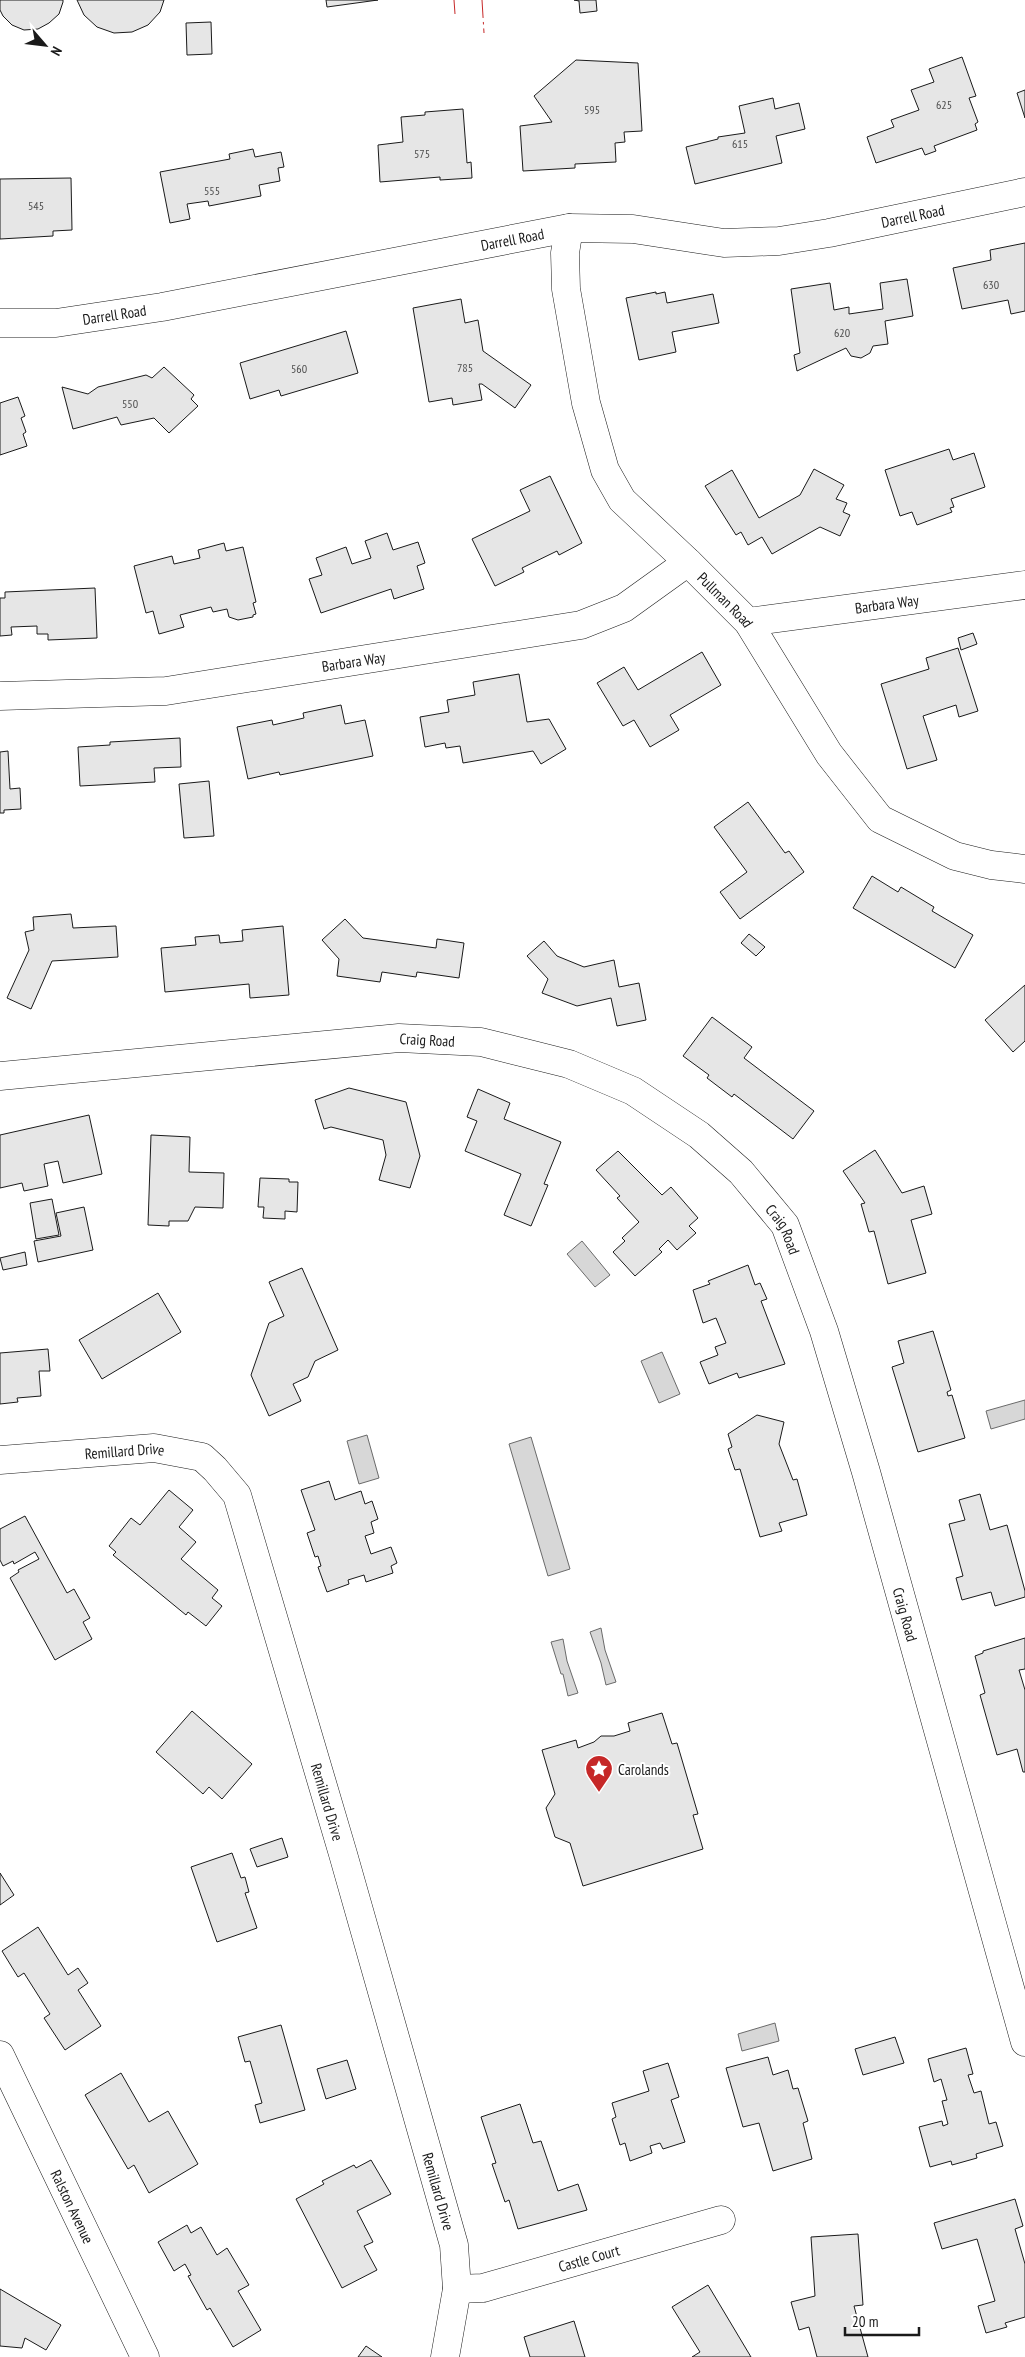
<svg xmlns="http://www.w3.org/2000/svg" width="1025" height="2357" font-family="'PT Sans Narrow',sans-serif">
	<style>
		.water { fill: #d7d7d7; stroke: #6a6a6a }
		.building { fill: #e6e6e6; stroke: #1a1a1a }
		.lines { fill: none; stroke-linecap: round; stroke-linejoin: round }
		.minor-casing { stroke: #1a1a1a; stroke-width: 29 }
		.minor { stroke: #fff; stroke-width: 28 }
		.power { stroke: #c62828; stroke-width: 1; stroke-dasharray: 18 4 2.5 4; stroke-linecap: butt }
		.labels { text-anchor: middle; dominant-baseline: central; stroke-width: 4; stroke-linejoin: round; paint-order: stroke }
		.number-label { font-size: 12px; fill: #4d4d4d }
		.street-label { font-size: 15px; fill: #1a1a1a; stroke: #fff }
		.poi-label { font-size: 15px; fill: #1a1a1a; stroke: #fff; text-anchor: start }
	</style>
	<rect width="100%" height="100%" fill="#fff"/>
	<path class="water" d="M582 1241 610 1275 595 1287 567 1254Z
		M662 1352 680 1394 659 1403 641 1361Z
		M1025 1400V1419L991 1429 986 1411Z
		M367 1435 379 1478 359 1484 347 1441Z
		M531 1437 570 1569 548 1576 509 1444Z
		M601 1628 605 1650 616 1682 606 1685 601 1663 590 1632Z
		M563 1639 567 1661 578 1693 568 1696 563 1674H561L551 1642Z
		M775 2023 779 2041 742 2051 738 2034Z"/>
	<path class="building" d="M0 0H63V2L59 14 49 23 38 29 24 30 12 25 3 16 0 10Z
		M77 0H164L160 12 148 25 132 32 114 33 97 27 84 15Z
		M326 0H378L327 7Z
		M574 0H596L597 11 580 13 579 1Z
		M211 22 212 54 187 55 186 23Z
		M962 57 976 96 969 98 978 122 975 124 977 130 934 146 936 151 925 155 922 148 876 163 867 137 894 127 891 120 919 110 911 90 934 82 929 69Z
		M576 60 638 63 642 131 624 132 625 142 615 143 616 162 575 164V168L523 171 520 126 552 122 534 96Z
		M1025 90V118L1017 93Z
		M773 98 775 109 799 103 805 129 776 136 782 163 695 184 686 147 718 139V137L745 133 739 106Z
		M463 109 467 163 471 162 472 178 440 180V177L380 182 378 145 403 142 401 117 425 115V112Z
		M253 149 255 157 281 152 284 167 278 168 280 181 259 185 261 196 209 206 208 201 187 204 190 219 170 223 160 172 230 159 229 154Z
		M71 178 72 230 53 231V236L0 239V179Z
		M1025 243V311L1011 314 1008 300 962 309 953 268 991 260 990 250Z
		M907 279 913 316 885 321 888 344 873 346 870 353 861 358 851 356 846 348 797 371 794 355 800 353 791 289 830 283 834 310 849 307V314L883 309 880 283Z
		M656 292V294L665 292 667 303 713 294 719 323 672 332 676 352 639 360 626 298Z
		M461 299 465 323 478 320 483 351 531 385 515 408 482 384H479L482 400 453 405 452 398 429 402 413 308Z
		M346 331 358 373 281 396 279 390 250 399 240 363Z
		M164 367 194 395 191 399 198 406 169 433 154 418 121 425 117 417 73 429 62 387 88 394 98 387 146 375 152 378Z
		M18 397 25 416 21 418 26 432 23 434 27 446 0 455V403Z
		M949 449 953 460 974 453 985 487 951 499 954 507 950 508 952 512 917 525 912 512 900 516 885 470Z
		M814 469 844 485 836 499 847 503 843 512 850 515 840 536 820 527 772 554 762 537 748 545 741 532 736 535 705 486 732 470 759 518 800 495Z
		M550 476 582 543 559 555 557 551 522 568 524 572 495 586 472 539 530 511 520 490Z
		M387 533 393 550 418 542 425 563 417 566 424 589 394 599 391 589 321 613 309 579 322 575 316 558 346 547 352 564 371 558 365 541Z
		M224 543 226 551 243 547 256 602 253 603 256 614 253 615V617L238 620 229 617 227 609 213 612 211 607 180 615 184 627 159 634 153 611 146 613 134 566 172 556 174 564 200 558 198 550Z
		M95 588 97 638 48 640V634H37V626L11 627 12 635 0 636V598H5V592Z
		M973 633 977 644 961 650 958 638Z
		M958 648 978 711 959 717 956 705 923 716 937 760 907 769 881 684 929 669 926 658Z
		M702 652 721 685 670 715 679 730 650 747 634 720 623 726 597 683 624 667 638 690Z
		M519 674 527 722 549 719 566 749 541 764 533 751 463 763 460 746 446 748 445 743 425 747 420 717 449 712 447 700 475 695 473 682Z
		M341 705 345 724 365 720 373 756 280 775 279 772 248 779 237 727 272 720 273 725 304 718 303 713Z
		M180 738 181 767 154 768 155 782 80 786 78 747 110 745V742Z
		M8 751 10 789 20 788 21 809 4 810V813H0V752Z
		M209 781 214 836 184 838 179 784Z
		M748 802 785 853 789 851 804 872 740 919 720 892 747 872 714 827Z
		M872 876 898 892 901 887 934 907 932 911 973 935 955 968 853 908Z
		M71 914 73 928 116 926 118 957 52 961 31 1009 7 998 29 950 25 932 34 930 33 917Z
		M345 919 363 938 436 948 437 939 464 943 459 978 417 972 416 977 382 972 380 982 337 976 339 959 322 940Z
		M283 926 289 995 250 998 249 984 165 992 161 948 196 945 195 937 219 935 220 943 243 941 242 930Z
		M749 934 765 947 756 956 741 943Z
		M544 941 557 956 584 967 614 960 619 987 639 983 646 1020 617 1026 611 998 577 1006 542 993 548 979 527 956Z
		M1025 985V1041L1013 1052 985 1020Z
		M712 1017 752 1047 744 1058 814 1111 793 1139 734 1094 732 1097 707 1078 709 1075 683 1056Z
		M349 1088 406 1102 420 1156 410 1188 379 1180 386 1155 383 1140 331 1127 324 1129 315 1100Z
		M478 1089 510 1103 504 1119 561 1142 544 1184 548 1185 531 1226 504 1215 521 1174 465 1151 477 1121 467 1117Z
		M89 1115 102 1174 63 1183 58 1161 44 1164 48 1186 24 1191 22 1183 0 1188V1135Z
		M151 1135 190 1137 189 1172 224 1173 223 1208 195 1207 188 1221H169V1226L148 1225Z
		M875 1150 902 1193 924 1186 932 1214 911 1220 926 1273 888 1284 874 1231 869 1232 861 1204 865 1203 843 1171Z
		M618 1151 662 1195 671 1187 698 1218 689 1226 696 1233 677 1250 668 1240 659 1249 662 1252 635 1276 613 1252 625 1241 622 1238 639 1222 617 1198 620 1196 596 1170Z
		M260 1178 289 1179V1182H298L297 1212 285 1211V1219L263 1218 264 1207H258Z
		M52 1199 59 1235 36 1239 30 1203Z
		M84 1207 93 1250 38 1262 34 1241 61 1236 56 1213Z
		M25 1252 27 1265 3 1270 0 1258Z
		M748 1265 755 1285 760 1283 767 1299 761 1301 785 1364 739 1378 737 1373 709 1384 700 1362 718 1355 715 1347 726 1343 716 1318 703 1323 693 1290 710 1284 708 1281Z
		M302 1268 338 1350 315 1361 308 1377 293 1384 301 1401 269 1416 251 1375 269 1323 284 1316 269 1282Z
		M158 1293 181 1332 102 1379 79 1340Z
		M933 1331 951 1390 947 1392 948 1396 952 1395 965 1438 918 1452 892 1367 904 1363 898 1341Z
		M48 1349 50 1371H39L41 1396 17 1398 18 1402 0 1404V1353Z
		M757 1415 784 1422 779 1444 793 1480 797 1479 807 1515 779 1523 782 1531 760 1537 740 1469 735 1470 728 1449 732 1447 728 1434Z
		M329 1481 335 1500 361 1491 365 1504 372 1501 378 1519 371 1522 374 1533 365 1536 371 1554 391 1547 397 1563 391 1566 393 1573 366 1582 364 1575 348 1580 349 1584 327 1592 318 1567 321 1566 318 1556 315 1557 307 1533 315 1530 301 1490Z
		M169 1490 193 1510 179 1527 196 1542 181 1559 218 1590 212 1598 222 1606 206 1626 188 1612 186 1615 113 1555 116 1552 109 1546 131 1518 140 1525Z
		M980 1494 990 1530 1007 1525 1025 1591V1597L995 1606 991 1592 962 1600 956 1578 963 1576 949 1524 965 1520 959 1500Z
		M25 1516 67 1593 74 1589 90 1618 83 1622 92 1639 55 1660 10 1578 19 1572 18 1570 39 1559 35 1552 14 1564 13 1561 3 1566 0 1560V1529Z
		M1025 1638V1669L1019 1670 1025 1690V1772H1023L1017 1749 997 1755 980 1695 985 1693 975 1656 983 1653V1651Z
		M192 1711 252 1764 222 1799 209 1787 203 1794 156 1752Z
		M662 1713 672 1744 677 1743 698 1814 693 1815 703 1849 583 1886 570 1843 555 1837 546 1808 555 1794 542 1750 576 1740 578 1748 594 1742 601 1736H614L630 1731 628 1723Z
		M282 1838 288 1857 257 1867 250 1849Z
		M232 1853 241 1878 245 1877 249 1892 245 1893 257 1928 217 1942 191 1867Z
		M0 1873 14 1895 0 1905Z
		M38 1927 68 1975 78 1968 88 1983 78 1990 101 2026 65 2050 44 2018 50 2014 24 1973 18 1977 2 1951Z
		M281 2025 305 2110 260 2123 255 2105 262 2103 250 2061 245 2062 238 2037Z
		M895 2037 904 2063 863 2075 855 2049Z
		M966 2048 973 2074 968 2075 974 2093 981 2091 989 2124 996 2122 1003 2146 976 2154 977 2158 952 2165 951 2161 930 2167 919 2127 942 2121 943 2126 948 2124 942 2101 947 2100 941 2079 934 2082 928 2059Z
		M768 2057 773 2075 788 2070 793 2089 798 2088 808 2121 803 2123 812 2159 773 2171 759 2123 743 2127 726 2068Z
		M347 2060 356 2089 326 2099 317 2069Z
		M668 2063 679 2097 671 2100 685 2142 663 2149 660 2143 650 2146 652 2153 630 2161 625 2143 620 2145 612 2119 616 2117 612 2103 649 2091 643 2071Z
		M121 2073 149 2122 168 2111 198 2164 149 2193 134 2165 128 2169 85 2095Z
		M520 2104 533 2143 541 2141 558 2191 578 2184 587 2210 518 2229 509 2200 505 2202 492 2164 496 2163 481 2117Z
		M371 2160 391 2194 357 2211 373 2242 364 2246 377 2270 342 2288 296 2199 324 2184 322 2181 354 2165 356 2168Z
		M1015 2199 1023 2226 1015 2229 1025 2264V2317L1005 2323 1007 2327 986 2333 978 2306 995 2301 977 2239 942 2249 934 2223Z
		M187 2225 191 2233 201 2227 217 2255 227 2248 249 2285 238 2291 261 2330 233 2347 210 2308 207 2310 188 2276 191 2275 185 2264 174 2271 158 2242Z
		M858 2234 863 2305 854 2306 868 2357H817L809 2327 799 2330 791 2302 815 2296 811 2237Z
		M708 2285 751 2357H692L700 2352 672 2307Z
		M0 2289 61 2325 46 2350 25 2338 22 2348 0 2346Z
		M574 2321 585 2357H530L524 2337Z
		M366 2346 382 2357H358Z"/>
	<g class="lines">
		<defs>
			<g id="minor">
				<path id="s1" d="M569 228 565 253 566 289 586 403 605 470 622 500 688 562 748 622 829 754 880 819 955 856 991 865 1025 869"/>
				<path id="s2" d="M0 323H56L162 307 569 228 633 229 724 243 779 241 829 233 1025 192"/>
				<path id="s3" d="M748 622 1025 585"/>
				<path id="s4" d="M0 696 166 691 581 625 624 608 688 562"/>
				<path id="s5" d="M0 1076 399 1038 481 1042 569 1064 633 1091 699 1135 741 1172 785 1225 824 1331 866 1472 1025 2042"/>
				<path id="s6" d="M0 1460 154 1448 202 1457 215 1469 237 1495 343 1854 454 2245 457 2289 445 2357"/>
				<path id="s7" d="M0 2055 145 2357"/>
				<path id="s8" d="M457 2289 483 2288 721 2220"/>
			</g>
		</defs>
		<use href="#minor" class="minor-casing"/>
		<use href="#minor" class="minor"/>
		<path class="power" d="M454 0 455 14
			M482 0 484 33"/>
	</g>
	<defs>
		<symbol id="sight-pin" viewBox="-11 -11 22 30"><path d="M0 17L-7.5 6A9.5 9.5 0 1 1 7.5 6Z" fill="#c62828" stroke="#fff"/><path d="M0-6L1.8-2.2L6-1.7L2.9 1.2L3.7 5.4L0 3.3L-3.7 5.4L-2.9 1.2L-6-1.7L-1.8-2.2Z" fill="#fff"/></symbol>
	</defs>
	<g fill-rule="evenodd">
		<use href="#sight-pin" x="583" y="1753" width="32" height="43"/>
	</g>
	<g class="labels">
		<g class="number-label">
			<text x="944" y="104">625</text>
			<text x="592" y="109">595</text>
			<text x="740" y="143">615</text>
			<text x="422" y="153">575</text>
			<text x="212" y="190">555</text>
			<text x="36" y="205">545</text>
			<text x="991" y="284">630</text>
			<text x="842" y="332">620</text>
			<text x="465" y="367">785</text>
			<text x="299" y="368">560</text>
			<text x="130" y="403">550</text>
		</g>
		<g class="street-label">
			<text stroke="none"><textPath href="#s2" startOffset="925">Darrell Road</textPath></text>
			<text stroke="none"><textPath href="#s2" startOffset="520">Darrell Road</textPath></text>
			<text stroke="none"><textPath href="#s2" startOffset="115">Darrell Road</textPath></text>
			<text stroke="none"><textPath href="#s1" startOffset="425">Pullman Road</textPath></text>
			<text stroke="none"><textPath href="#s3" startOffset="140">Barbara Way</textPath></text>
			<text stroke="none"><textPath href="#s4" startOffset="356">Barbara Way</textPath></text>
			<text stroke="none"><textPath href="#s5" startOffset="429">Craig Road</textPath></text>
			<text stroke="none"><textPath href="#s5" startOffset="850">Craig Road</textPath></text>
			<text stroke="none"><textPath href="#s6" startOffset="125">Remillard Drive</textPath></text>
			<text stroke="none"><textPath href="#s5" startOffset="1255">Craig Road</textPath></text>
			<text stroke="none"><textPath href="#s6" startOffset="575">Remillard Drive</textPath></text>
			<text stroke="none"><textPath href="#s6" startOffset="980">Remillard Drive</textPath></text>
			<text stroke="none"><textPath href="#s7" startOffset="168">Ralston Avenue</textPath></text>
			<text stroke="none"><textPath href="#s8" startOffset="136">Castle Court</textPath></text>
		</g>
		<g class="poi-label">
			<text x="618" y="1769">Carolands</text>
		</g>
	</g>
	<g transform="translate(45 45) rotate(118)" stroke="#ffffff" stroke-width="4" paint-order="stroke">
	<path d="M0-4L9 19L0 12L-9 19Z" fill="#1a1a1a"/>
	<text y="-8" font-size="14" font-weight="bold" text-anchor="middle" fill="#1a1a1a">N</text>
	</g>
	<path d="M845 2327v8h74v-8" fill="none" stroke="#1a1a1a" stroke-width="2.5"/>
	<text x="852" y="2327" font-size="15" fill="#1a1a1a" stroke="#ffffff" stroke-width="4" paint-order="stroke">20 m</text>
</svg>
